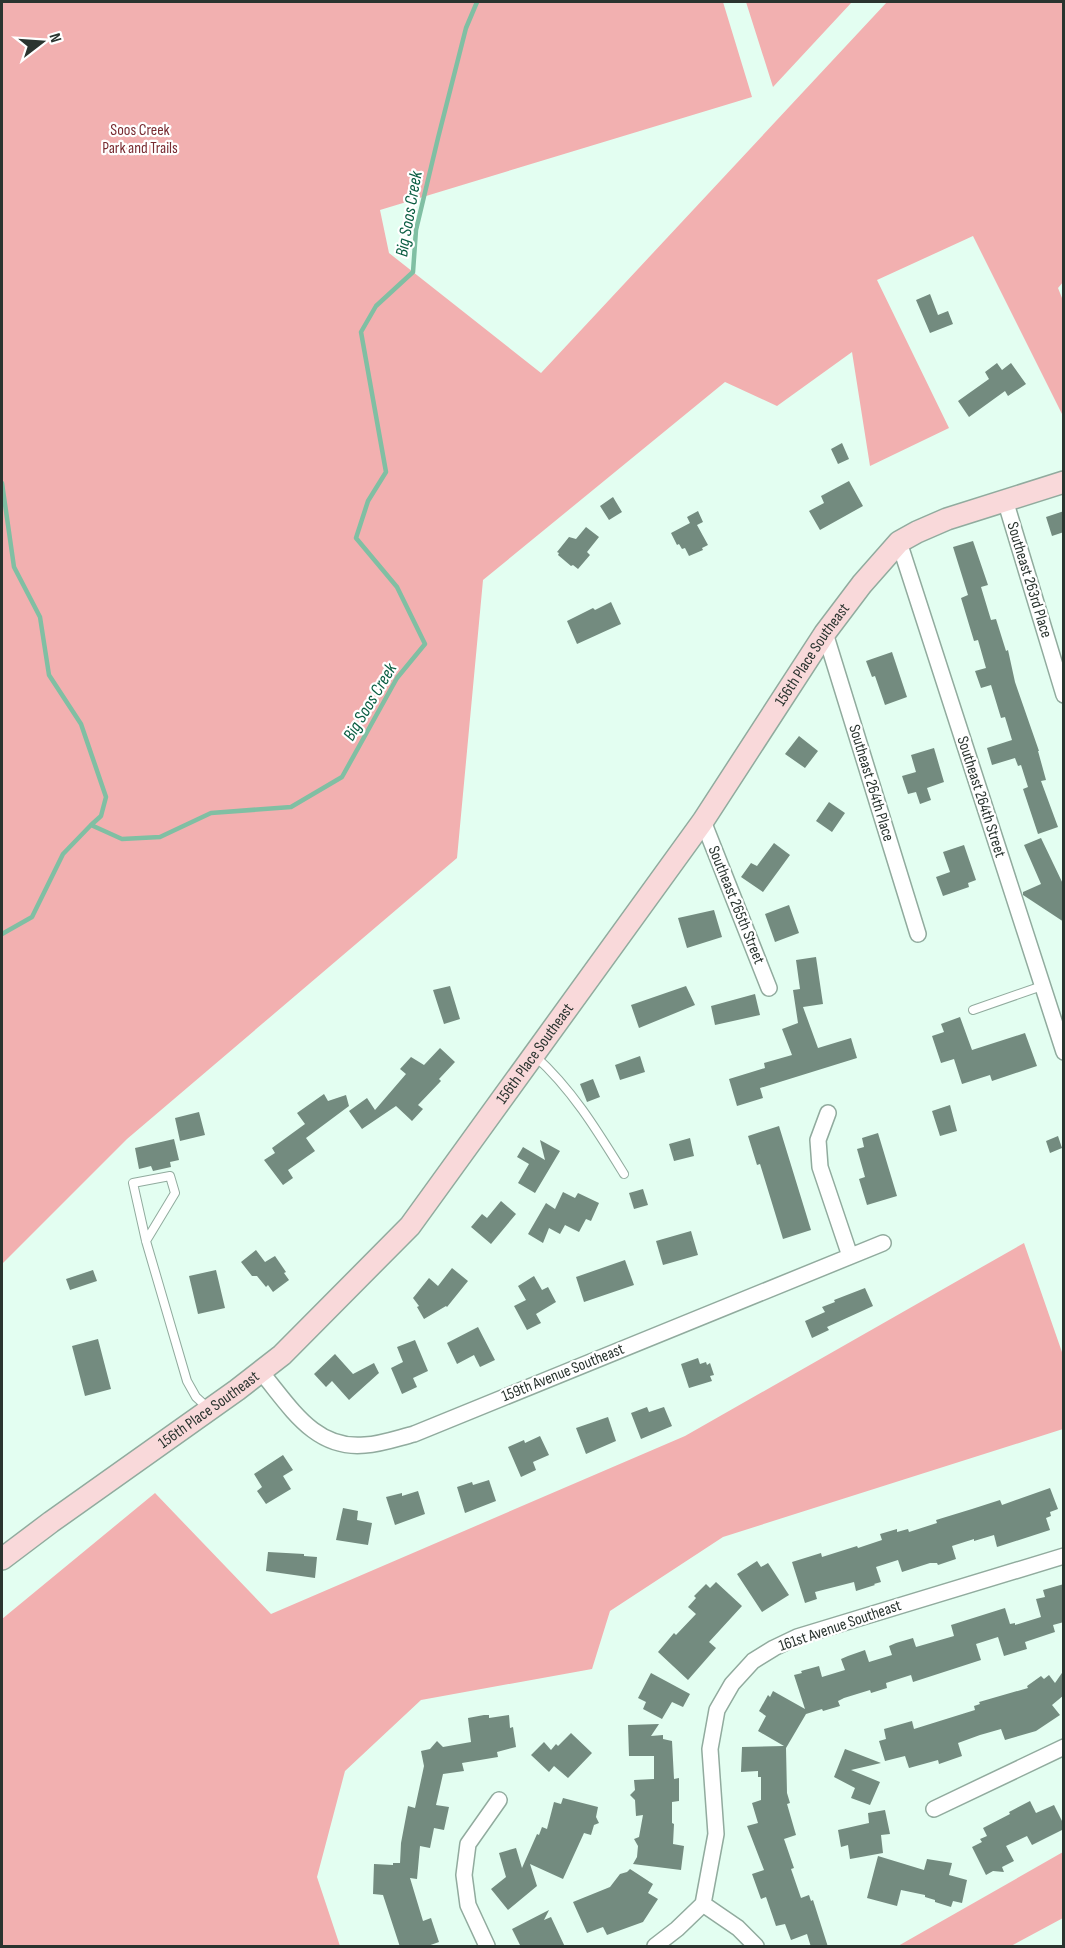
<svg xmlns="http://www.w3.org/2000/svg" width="1065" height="1948" font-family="'Sofia Sans Condensed',sans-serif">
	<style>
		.green { fill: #f2b0b0 }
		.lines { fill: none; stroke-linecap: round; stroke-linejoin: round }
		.stream { stroke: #80bfa3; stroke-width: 4.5 }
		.building { fill: #738b7f }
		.lane-casing { stroke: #91ab9e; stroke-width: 10 }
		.street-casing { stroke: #91ab9e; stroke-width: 18 }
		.secondary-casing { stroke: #91ab9e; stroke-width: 24 }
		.lane { stroke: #fff; stroke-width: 8 }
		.street { stroke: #fff; stroke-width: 15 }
		.secondary { stroke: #f9d9da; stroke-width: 21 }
		.labels { text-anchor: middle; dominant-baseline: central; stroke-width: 4.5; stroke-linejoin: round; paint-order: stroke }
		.park-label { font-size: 16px; fill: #792c32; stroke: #fff }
		.street-label { font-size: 16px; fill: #2a342f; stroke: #fff }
		.water-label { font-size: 18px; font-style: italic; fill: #0a5d42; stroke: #fff }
	</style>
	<rect width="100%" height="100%" fill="#e3fef1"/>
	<path class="green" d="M2 2H723L752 97 380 210 389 253 541 373 887 2H1063L1064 281 1058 288 1064 303V418L973 236 877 280 949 428 870 466 852 352 777 406 725 382 483 580 457 858 127 1139 2 1264Z
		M746 2H852L773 87Z
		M1024 1243 1063 1355V1429L723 1537 610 1611 592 1669 421 1700 345 1771 317 1877 340 1946H2V1619L155 1493 271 1614 685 1436Z
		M1063 1852V1918L1011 1946H898Z"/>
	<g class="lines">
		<path class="stream" d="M2 483 14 567 40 617 49 675 81 724 106 797 101 816 91 825
			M2 934 32 917 63 854 91 825 122 839 160 837 211 813 291 807 342 777 397 678 425 644 397 587 356 538 368 501 386 472 361 332 376 306 413 272 416 230 438 138 466 28 477 2"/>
	</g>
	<path class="building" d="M930 294 938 315 948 311 953 324 930 333 916 300Z
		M997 363 1002 370 1011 363 1026 384 1008 396 1005 391 969 417 958 401 989 379 985 372Z
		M842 443 849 459 838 464 831 449Z
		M849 481 863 506 820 530 809 511 824 503 821 496Z
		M613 497 622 512 609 520 600 506Z
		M698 511 703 522 697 525 708 545 702 548 703 550 689 556 685 548 682 549 679 544 677 545 671 533 690 523 687 517Z
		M1064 511V532L1052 536 1046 517Z
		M586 527 599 537 587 552 590 555 578 569 573 565 571 566 558 555 559 553 557 552 569 537 576 539Z
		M973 541 988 585 981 587 991 620 996 619 1006 651 1008 650 1015 682 1039 751H1038L1046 780 1041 781 1058 827 1038 834 1023 789 1028 787 1021 765 1018 766 1015 758 992 765 987 748 1012 740 1005 717 1001 718 991 685 981 688 975 671 986 668 978 640 974 641 961 598 968 595 953 547Z
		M611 602 621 624 577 644 567 621 593 608 595 610Z
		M892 652 907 697 885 705 875 676 872 677 866 661Z
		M799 736 818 751 805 768 785 754Z
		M934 748 944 782 927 788 931 800 920 804 916 792 908 794 902 776 916 772 911 755Z
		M829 802 845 813 832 832 816 821Z
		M1041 838 1064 886V922L1023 895V892L1041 884 1024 845Z
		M774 843 790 855 763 892 741 877 751 863 757 866Z
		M964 845 976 880 968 883 969 887 943 896 936 877 950 872 943 852Z
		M789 905 799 933 775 942 765 914Z
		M714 910 722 937 687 948 678 918Z
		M816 957 823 1004 803 1007 818 1048 851 1038 857 1058 760 1088 763 1098 737 1106 729 1079 765 1068 764 1063 792 1055 782 1029 798 1023 793 990 800 989 796 960Z
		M450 986 460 1019 444 1024 433 990Z
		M686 986 695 1005 639 1028 631 1005Z
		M755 994 760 1015 715 1025 711 1006Z
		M960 1017 972 1050 1025 1033 1037 1066 992 1081 990 1075 962 1084 954 1059 941 1063 932 1036 944 1032 941 1024Z
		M440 1048 455 1062 439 1079 441 1081 418 1105 423 1109 412 1121 396 1106 362 1129 349 1111 367 1098 375 1110 406 1074 400 1069 411 1057 424 1065Z
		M640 1056 645 1072 620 1080 615 1065Z
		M593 1079 600 1097 587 1102 580 1084Z
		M324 1094 328 1101 346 1095 349 1106 306 1138 315 1151 288 1170 293 1178 283 1185 264 1160 275 1153 272 1148 305 1124 297 1113Z
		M950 1105 957 1131 940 1136 932 1111Z
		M199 1112 205 1135 180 1141 175 1118Z
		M779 1126 811 1230 783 1239 760 1164 757 1165 748 1136Z
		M878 1133 897 1196 867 1205 859 1179 865 1177 857 1149 864 1147 862 1138Z
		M1058 1136 1062 1148 1050 1153 1046 1141Z
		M690 1138 694 1156 674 1161 669 1144Z
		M174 1139 179 1160 170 1162 171 1167 153 1171 151 1166 139 1169 135 1148Z
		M540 1140 560 1151 535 1193 518 1183 529 1164 517 1157 523 1147 545 1160Z
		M643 1189 648 1205 634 1209 629 1193Z
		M563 1192 575 1198 578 1193 599 1203 591 1221 586 1219 579 1232 565 1225 560 1234 549 1228 543 1243 528 1234 546 1203 555 1209Z
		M501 1201 516 1214 491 1244 471 1227 482 1214 487 1218Z
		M691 1231 698 1255 663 1265 656 1241Z
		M256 1250 265 1262 275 1256 286 1272 284 1273 289 1280 273 1292 268 1285 266 1287 257 1276H252L241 1262Z
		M625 1260 634 1285 584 1302 576 1277Z
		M452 1268 468 1281 447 1307 446 1306 424 1319 417 1307 419 1306 413 1298 429 1278 438 1286Z
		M93 1270 97 1281 70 1290 66 1279Z
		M216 1270 225 1308 198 1314 189 1276Z
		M534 1276 542 1290 548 1287 556 1302 536 1314 541 1323 527 1330 514 1306 526 1300 518 1286Z
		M865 1288 873 1306 827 1327 829 1330 812 1338 805 1321 825 1312 822 1307 835 1302 834 1300Z
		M478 1327 495 1360 480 1367 474 1355 457 1364 447 1343Z
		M98 1339 111 1389 85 1396 72 1346Z
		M415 1340 428 1371 413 1378 417 1387 402 1394 391 1368 403 1362 397 1347Z
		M335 1354 353 1374 374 1363 379 1373 349 1400 332 1381 326 1387 314 1374Z
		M698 1358 700 1364 706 1362 707 1365 710 1363 714 1375 710 1376 712 1381 689 1388 681 1364Z
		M647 1407 649 1412 664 1407 672 1426 641 1439 631 1413Z
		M608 1417 616 1441 586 1454 576 1428Z
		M540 1436 549 1455 533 1462 536 1470 521 1477 508 1447 524 1440 525 1443Z
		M283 1455 293 1470 283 1476 291 1489 266 1504 257 1491 262 1487 254 1474Z
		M489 1480 496 1501 465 1513 457 1487 472 1482 473 1485Z
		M1050 1488 1058 1509 1050 1512 1051 1516 1046 1518 1050 1530 997 1547 994 1535 974 1541V1539L952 1546 956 1559 938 1565 937 1563H930L902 1572 898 1560 876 1567 881 1582 874 1584 875 1585 856 1591 854 1582 815 1592 817 1599 805 1603 792 1562 821 1553 822 1557 857 1546 858 1548 882 1540 880 1534 897 1529V1532L908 1529 909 1532 937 1523 936 1520 972 1509 1000 1500 1002 1505Z
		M418 1491 425 1514 395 1525 386 1497 402 1493V1496Z
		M343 1508 358 1511 357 1520 372 1523 368 1545 336 1540Z
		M268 1552 304 1554V1556L317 1557 315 1578 266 1571Z
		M757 1561 761 1567 768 1563 789 1595 762 1612 737 1574Z
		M716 1582 742 1606 709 1642 716 1648 688 1680 658 1652 674 1633 676 1635 696 1614 688 1607 696 1598 694 1596 706 1584 710 1588Z
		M1064 1584V1622L1053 1625 1055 1632 1025 1642 1027 1649 1004 1656 998 1637 976 1644 981 1660 913 1682 911 1675 886 1683 887 1688 871 1693 870 1690 844 1698 838 1701 840 1706 823 1711 822 1709 806 1714 786 1748 787 1793 790 1803 787 1804 796 1835 784 1839 794 1868 791 1869 801 1898 809 1895 811 1901 813 1900 828 1947H811L807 1934 791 1940 785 1924 776 1926 766 1897 761 1899 752 1874 764 1870 747 1826 758 1823 752 1803 761 1800V1777H758V1771L741 1772 742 1747 784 1746 758 1731 766 1716 759 1711 768 1695 770 1697 773 1691 805 1709 794 1675 802 1673 801 1671 819 1666 822 1677 845 1670 841 1659 848 1656 865 1650 869 1662 892 1655 889 1646 896 1643 913 1638 916 1647 954 1636 951 1625 1005 1608 1010 1624 1015 1623V1625L1041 1617 1036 1599 1045 1597 1043 1590Z
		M1064 1670V1695L1052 1705 1060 1715 1036 1731 1005 1740 1001 1729 980 1735 958 1743 962 1756 939 1764 938 1760 909 1768 905 1756 885 1761 879 1741 886 1739 884 1729 912 1721 914 1729 975 1710 974 1706 980 1704 979 1702 1028 1688 1027 1686 1041 1676 1044 1679 1049 1675 1055 1683Z
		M651 1673 690 1694 683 1707 672 1702 662 1719 643 1709 646 1702 638 1698Z
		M484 1715H489V1718L509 1715 510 1728 513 1727 516 1747 497 1752 498 1757 462 1763 464 1771 443 1774 436 1805 449 1807 444 1830 434 1828 430 1848 420 1846 417 1879 410 1878 423 1921 431 1918 439 1942 425 1947H400L383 1895 373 1894 374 1864 393 1865V1863H400L401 1843 408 1806 415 1808 424 1766 421 1751 430 1749 437 1741 443 1747 471 1742 468 1718Z
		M659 1724 651 1736 663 1735V1739L672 1741 674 1779 679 1778V1801L672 1802V1823L674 1824 673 1844 684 1846 681 1870 633 1864 637 1857 638 1846 634 1839 639 1837 643 1815 636 1816 635 1800 630 1795 635 1790 634 1780 654 1779V1756H629L628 1725Z
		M571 1733 592 1753 568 1778 554 1766 549 1772 531 1755 544 1742 551 1750 556 1744 558 1746Z
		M845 1749 881 1763 851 1770 880 1782 870 1805 851 1798 855 1788 834 1777Z
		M563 1798 598 1807 596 1817 599 1823 594 1825 591 1835 584 1833 563 1879 530 1864 537 1886 508 1910 491 1889 506 1877 499 1853 516 1848 522 1868 537 1834 539 1835 542 1827 547 1829 554 1802 561 1804Z
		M1030 1801 1036 1813 1054 1805 1064 1825V1829L1032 1845 1027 1836 1006 1846 1014 1861 1002 1867 1004 1872 993 1871 986 1875 972 1847 982 1842 980 1839 987 1836 983 1828 1010 1814 1009 1812Z
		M885 1810 890 1834 881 1835 883 1853 850 1859 848 1845 841 1847 838 1830 869 1823 868 1813Z
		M878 1856 924 1870 927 1859 952 1863 949 1875 967 1880 962 1903 953 1901 951 1907 935 1902V1900L925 1897V1895L901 1890 897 1906 867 1898Z
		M630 1869 653 1884 648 1893 658 1899 643 1922 607 1935 603 1927 587 1933 573 1902 610 1887 620 1874 627 1872Z
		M549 1910 544 1920 551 1917 565 1947H521L512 1929Z"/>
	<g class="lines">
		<defs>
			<path id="lane" d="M973 1010 1042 986
				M535 1056C572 1089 598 1132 624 1174
				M146 1241 175 1193 170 1176 133 1183 146 1241 187 1381 196 1397 208 1408"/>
			<path id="street" d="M1005 500 1064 695
				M899 542 1064 1052
				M825 633 918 934
				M703 821 769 988
				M828 1113 818 1140 820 1167 850 1256
				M261 1372C290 1406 314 1450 365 1445 382 1444 398 1438 414 1434L883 1243
				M934 1809 1064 1747
				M703 1904 738 1928 756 1946
				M487 1946 468 1905 464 1875 468 1844 499 1800
				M655 1946 677 1929 703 1904 716 1834 710 1749 717 1710 732 1684 753 1661 774 1648 797 1637 1064 1556"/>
			<g id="secondary">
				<path id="s1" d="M2 1559 51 1522 237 1390 282 1355 410 1226 703 821 825 633 862 584 899 542 917 532 947 519 1064 482"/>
			</g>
		</defs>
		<use href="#lane" class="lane-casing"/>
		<use href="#street" class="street-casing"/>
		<use href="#secondary" class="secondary-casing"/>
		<use href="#lane" class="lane"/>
		<use href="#street" class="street"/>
		<use href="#secondary" class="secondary"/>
	</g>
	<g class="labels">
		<g class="park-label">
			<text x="140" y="130">Soos Creek<tspan x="140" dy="18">Park and Trails</tspan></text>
		</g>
		<g class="street-label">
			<text transform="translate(1029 580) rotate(73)">Southeast 263rd Place</text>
			<text stroke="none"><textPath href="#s1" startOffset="1227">156th Place Southeast</textPath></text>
			<text transform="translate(871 783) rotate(73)">Southeast 264th Place</text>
			<text transform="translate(981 797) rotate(72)">Southeast 264th Street</text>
			<text transform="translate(736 905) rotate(68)">Southeast 265th Street</text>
			<text stroke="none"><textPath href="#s1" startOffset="741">156th Place Southeast</textPath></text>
			<text transform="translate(563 1373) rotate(-22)">159th Avenue Southeast</text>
			<text stroke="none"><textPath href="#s1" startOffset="255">156th Place Southeast</textPath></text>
			<text transform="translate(840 1626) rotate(-19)">161st Avenue Southeast</text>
		</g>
		<g class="water-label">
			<text transform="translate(409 214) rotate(-80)">Big Soos Creek</text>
			<text transform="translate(370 702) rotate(-59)">Big Soos Creek</text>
		</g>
	</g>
	<rect width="1065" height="1948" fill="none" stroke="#2a342f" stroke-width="6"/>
	<g transform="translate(42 42) rotate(73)" stroke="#ffffff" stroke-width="4.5" paint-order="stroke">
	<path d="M0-4.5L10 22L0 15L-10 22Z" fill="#2a342f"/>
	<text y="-9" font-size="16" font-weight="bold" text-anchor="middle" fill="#2a342f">N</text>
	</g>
</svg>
